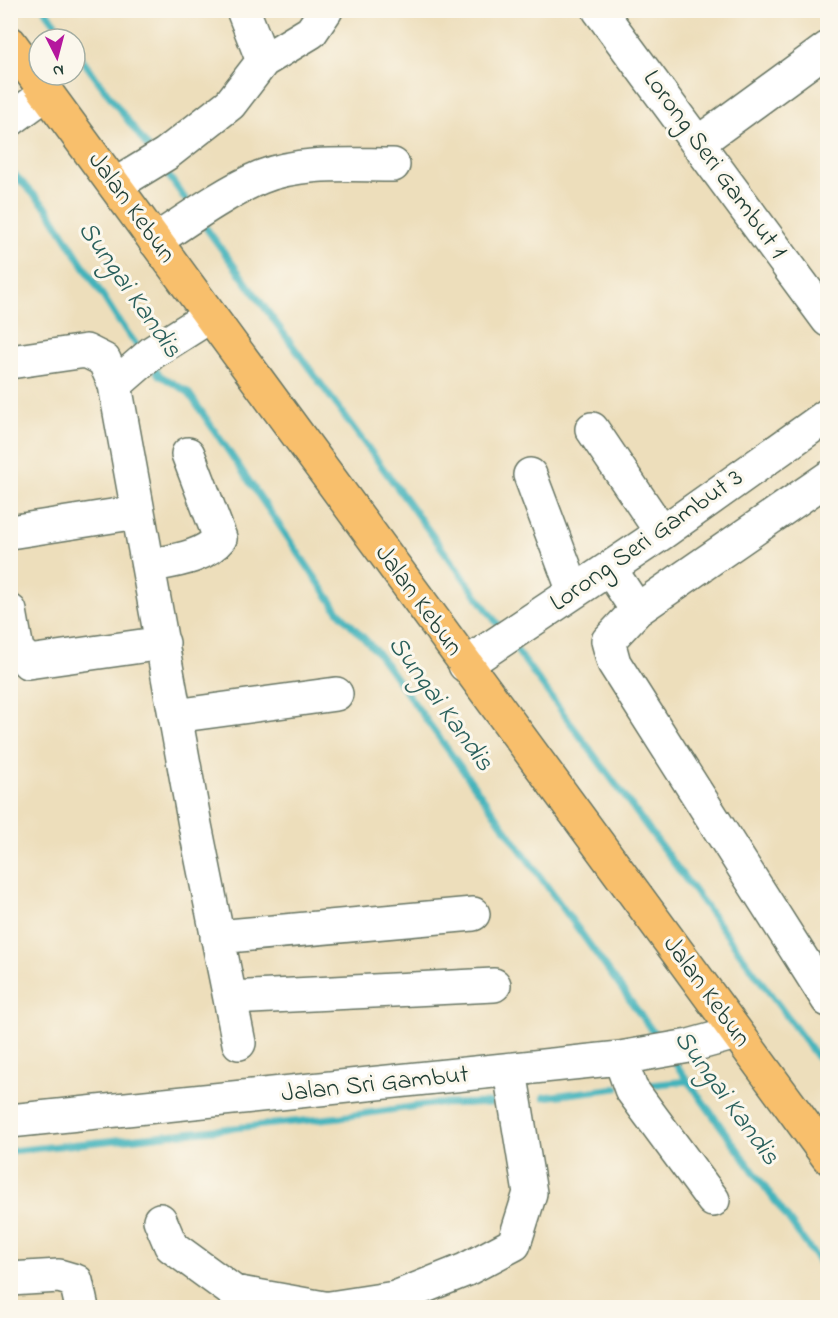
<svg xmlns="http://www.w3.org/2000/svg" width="838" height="1318" font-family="'Indie Flower',sans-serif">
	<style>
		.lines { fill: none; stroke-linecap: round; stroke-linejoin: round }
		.stream { stroke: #43b3bb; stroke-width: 7 }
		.minor-casing { stroke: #677563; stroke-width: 36 }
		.major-casing { stroke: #677563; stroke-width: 36 }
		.minor { stroke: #fff; stroke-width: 33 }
		.major { stroke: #f8bf6c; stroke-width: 33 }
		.labels { text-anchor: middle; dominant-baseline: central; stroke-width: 6; stroke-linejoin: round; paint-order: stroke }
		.street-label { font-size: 26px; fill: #1f3d34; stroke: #fbf7ec }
		.water-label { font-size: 27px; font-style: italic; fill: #2a605c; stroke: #fbf7ec }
	</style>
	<rect width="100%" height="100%" fill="#fbf7ec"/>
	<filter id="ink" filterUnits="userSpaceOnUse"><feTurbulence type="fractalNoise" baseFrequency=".0167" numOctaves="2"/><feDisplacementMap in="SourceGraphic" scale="12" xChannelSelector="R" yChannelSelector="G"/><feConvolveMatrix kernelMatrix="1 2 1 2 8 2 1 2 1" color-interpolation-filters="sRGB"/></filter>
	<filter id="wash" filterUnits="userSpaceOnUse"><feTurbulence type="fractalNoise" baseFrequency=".008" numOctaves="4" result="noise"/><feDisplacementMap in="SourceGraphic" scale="24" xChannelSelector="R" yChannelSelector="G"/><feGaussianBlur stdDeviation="1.35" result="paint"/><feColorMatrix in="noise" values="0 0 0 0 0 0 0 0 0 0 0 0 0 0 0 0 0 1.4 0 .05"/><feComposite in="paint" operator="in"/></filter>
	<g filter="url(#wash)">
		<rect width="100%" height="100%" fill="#eddebb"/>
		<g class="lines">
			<path class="stream" d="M45 10 67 39
				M75 50 153 154
				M163 168 191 207
				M10 170 47 208 120 323 142 352
				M201 221 502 630
				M152 365 159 375 188 392 338 611 377 652 661 1043
				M512 644 828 1072
				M672 1059 828 1274
				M649 1085 688 1081
				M544 1097 617 1088
				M10 1151 341 1117 431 1104 490 1103"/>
		</g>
	</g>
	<g filter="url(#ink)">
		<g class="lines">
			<defs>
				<path id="minor" d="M599 10 828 320
					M263 61 311 32 326 10
					M10 120 47 93
					M698 143 828 48
					M115 185 166 154 230 104 263 61 243 10
					M155 241C185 221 229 190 261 177 302 161 349 165 393 165
					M210 316 153 352 115 385 195 825 239 1043
					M10 362 86 351 104 360 115 385
					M592 429 662 533
					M530 475 574 592
					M10 532 138 512
					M148 566C172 561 204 558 220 538L188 454
					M610 569 637 610 608 641 614 663 828 1000
					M637 610 828 478
					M10 611 17 650 28 662 163 643
					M465 665 662 533 828 415
					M175 716 336 694
					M217 937 473 914
					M230 998 494 985
					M620 1058 631 1089 713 1200
					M10 1121 620 1058 689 1046 736 1033
					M160 1220 171 1246 234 1292 324 1308
					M10 1279 59 1276 76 1281 82 1308
					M330 1308 395 1298 465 1270 514 1244 530 1193 510 1071"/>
				<path id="major" d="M10 43 828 1157"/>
			</defs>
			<use href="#minor" class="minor-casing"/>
			<use href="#major" class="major-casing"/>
			<use href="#minor" class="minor"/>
			<use href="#major" class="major"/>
		</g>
	</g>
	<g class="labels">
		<g class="street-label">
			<text transform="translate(714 165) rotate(54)">Lorong Seri Gambut 1</text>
			<text transform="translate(131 208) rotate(54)">Jalan Kebun</text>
			<text transform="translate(647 541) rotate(-35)">Lorong Seri Gambut 3</text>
			<text transform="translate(418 601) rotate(54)">Jalan Kebun</text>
			<text transform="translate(706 992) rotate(54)">Jalan Kebun</text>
			<text transform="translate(375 1085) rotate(-6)">Jalan Sri Gambut</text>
		</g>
		<g class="water-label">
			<text transform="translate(129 290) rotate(55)">Sungai Kandis</text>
			<text transform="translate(440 704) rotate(54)">Sungai Kandis</text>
			<text transform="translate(726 1098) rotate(54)">Sungai Kandis</text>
		</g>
	</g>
	<rect width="838" height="1318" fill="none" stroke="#fbf7ec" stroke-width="36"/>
	<g transform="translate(57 57) rotate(174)"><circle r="28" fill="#fbf7ec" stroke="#a3ada2" stroke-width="1.5"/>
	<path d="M0-4.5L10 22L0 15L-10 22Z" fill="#b5179e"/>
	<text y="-9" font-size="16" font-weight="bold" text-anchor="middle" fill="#1f3d34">N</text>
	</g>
</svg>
